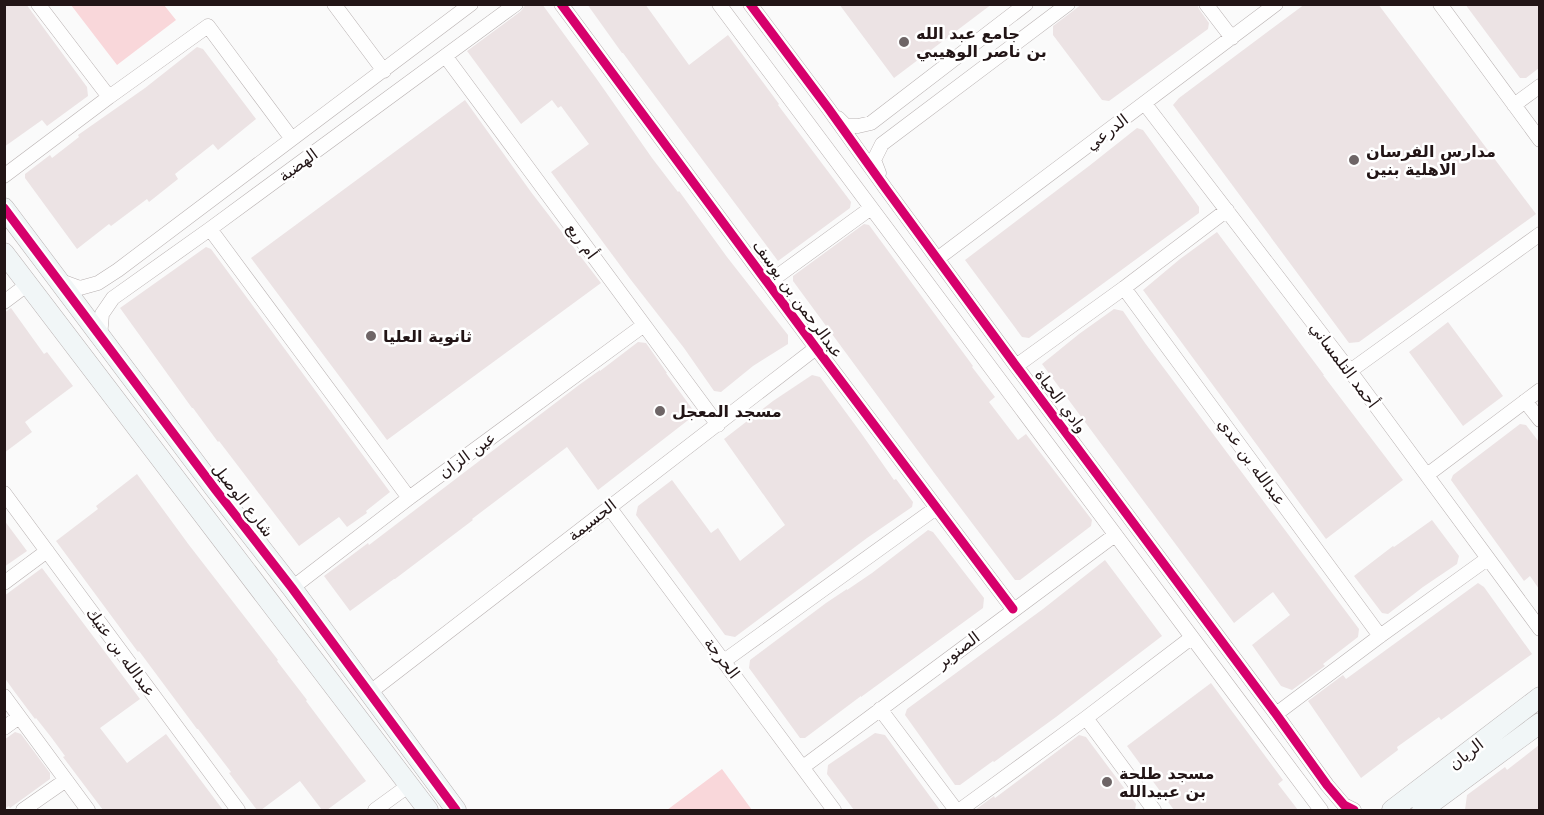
<svg xmlns="http://www.w3.org/2000/svg" width="1544" height="815" font-family="'DejaVu Sans',Cairo,sans-serif">
	<style>
		.green { fill: #f9d7da }
		.building { fill: #ece3e4 }
		.lines { fill: none; stroke-linecap: round; stroke-linejoin: round }
		.street-casing { stroke: #b8b1b1; stroke-width: 15 }
		.secondary-casing { stroke: #b8b1b1; stroke-width: 21 }
		.street { stroke: #fefefe; stroke-width: 14 }
		.secondary { stroke: #f1f6f7; stroke-width: 20 }
		.cycleway-casing { stroke: #fff; stroke-width: 13 }
		.cycleway { stroke: #d6006c; stroke-width: 9 }
		.poi-dot { fill: #6e6566; stroke: #fff; stroke-width: 2 }
		.labels { text-anchor: middle; dominant-baseline: central; stroke-width: 5; stroke-linejoin: round; paint-order: stroke }
		.poi-label { font-size: 16px; font-weight: bold; fill: #221516; stroke: #fff; text-anchor: start }
		.street-label { font-size: 16px; fill: #221516; stroke: #fff }
	</style>
	<rect width="100%" height="100%" fill="#fafafa"/>
	<path class="green" d="M71 5H164L176 20 117 65Z
		M722 769 752 810H667Z"/>
	<path class="building" d="M4 4H26L87 87 88 96 47 126 42 120 4 147Z
		M526 4H542L596 78 652 158 678 192 679 191 727 257 788 335V344L753 366 721 392 714 391 684 348 631 280 551 172 589 144 561 106 558 108 552 100 521 124 467 51 521 11Z
		M587 4H645L689 65 728 35 779 104 778 105 851 202 850 208 778 261 637 72 623 53H622Z
		M839 4H992L894 78Z
		M1082 4H1197L1199 9 1209 23 1208 29 1109 101 1102 100 1053 35V26Z
		M1305 4H1378L1536 214 1359 342 1349 343 1173 105 1179 98Z
		M1465 4H1539V68L1526 78H1520Z
		M197 47 203 49 256 119 218 150 213 144 175 174 178 179 149 202 147 199 111 226 109 224 77 249 25 178V174L50 155 52 158 79 137 78 135 145 88Z
		M465 100 531 192 601 283 387 440 251 258Z
		M1137 128 1143 130 1199 207V213L1029 338 1022 337 965 260 1089 166Z
		M864 224 869 225 973 366 972 367 995 397 989 402 1018 440 1026 434 1092 520 1091 526 1020 580H1015L935 474 793 281V276Z
		M1217 232 1324 375H1323L1403 480 1326 539 1143 290 1180 259Z
		M206 247 211 249 390 492 366 511 367 513 347 527 339 517 299 546 219 441 218 442 193 408H192L120 308Z
		M11 308 44 354 47 352 73 386 25 422 32 432 4 453V313Z
		M1114 309 1123 311 1145 343 1359 629 1358 637 1323 664 1325 666 1292 690 1281 686 1252 645 1290 615 1273 592 1234 623 1042 364 1079 334Z
		M1448 322 1503 396 1463 426 1409 352Z
		M638 342 646 343 667 373H666L696 414 598 490 567 447 472 519 473 520 395 579H394L350 611 324 576 368 543 369 545 579 385 600 370V371Z
		M812 375 820 377 861 433 894 480 896 479 913 502 912 507 867 538 735 637 725 635 636 515 638 506 672 480 711 533 718 528 740 561 785 525 724 439 773 401Z
		M1520 424 1526 425 1539 442V589L1530 576 1524 581 1451 480 1453 475Z
		M137 474 189 545 278 660 277 661 307 700 306 701 366 781 327 810H322L300 781 261 810H257L229 773 231 772 198 729H197L139 651 138 652 56 541 98 509 96 506Z
		M4 520 27 551 4 567Z
		M1432 520 1459 556 1457 564 1423 587 1388 614 1382 613 1354 576 1393 546 1394 547Z
		M928 530 933 532 984 598 983 608 861 697V696L805 738H800L749 668 750 660 826 603 847 589V590L872 573Z
		M1105 560 1162 636 1056 717 994 762 993 761 960 785H955L905 715 907 709 1043 609Z
		M42 568 140 699 100 728 127 763 166 734 223 810H103L63 757 65 756 51 737 36 718 35 719 14 691 4 677V596Z
		M1478 583 1484 587 1532 654 1441 720 1439 717 1397 747 1398 750 1361 778 1308 701 1343 675 1346 679Z
		M1211 683 1283 780 1278 784 1298 810H1174L1127 746Z
		M15 732 21 734 50 773V779L10 808 9 806 4 809V740Z
		M875 733 885 735 940 810H854L827 774 828 765Z
		M1079 735 1086 737 1136 804 1135 810H975L994 796 995 798Z
		M1539 745V810H1465L1467 795 1505 767 1507 770Z"/>
	<g class="lines">
		<defs>
			<path id="street" d="M38 4 109 97
				M334 4 384 71
				M561 4 816 348 1013 609
				M719 4 1321 810
				M750 4 828 108 886 189 1016 366 1276 714 1327 785 1344 805 1354 810
				M1206 4 1232 38
				M1440 4 1540 140
				M446 57 718 425
				M1145 104 1350 371 1540 629
				M1514 105 1540 86
				M838 118 846 126H858L871 123 1026 4
				M879 173 874 160 882 144 1068 4
				M4 176 109 97 208 26 292 139
				M210 229 409 498
				M937 259 1276 4
				M61 281 80 288 98 283 118 270 471 4
				M768 283 871 208
				M1124 288 1380 636
				M4 302 28 284
				M100 337 102 314 113 298 210 229 516 4
				M1016 366 1124 288 1227 210
				M1350 371 1540 234
				M1525 401 1540 420
				M1427 475 1540 390
				M4 493 238 810
				M609 507 834 810
				M4 583 47 551
				M292 588 409 498 644 325
				M724 661 936 508
				M369 693 816 348
				M4 696 88 810
				M880 709 956 810
				M1276 714 1380 636 1487 559
				M1086 718 1154 810
				M4 728 19 717
				M803 767 1115 535
				M23 810 66 780
				M375 810 408 786
				M960 810 1086 718 1191 638"/>
			<path id="secondary" d="M4 208 215 489 292 588 456 810
				M4 253 428 810
				M1392 810 1540 697
				M1422 810 1540 723"/>
		</defs>
		<use href="#street" class="street-casing"/>
		<use href="#secondary" class="secondary-casing"/>
		<use href="#street" class="street"/>
		<use href="#secondary" class="secondary"/>
		<defs>
			<path id="cycleway" d="M561 4 816 348 1013 609
				M750 4 828 108 886 189 1016 366 1276 714 1327 785 1344 805 1354 810
				M4 208 215 489 292 588 456 810"/>
		</defs>
		<use href="#cycleway" class="cycleway-casing"/>
		<use href="#cycleway" class="cycleway"/>
	</g>
	<g class="poi-dot">
		<circle cx="904" cy="42" r="6"/>
		<circle cx="1354" cy="160" r="6"/>
		<circle cx="371" cy="336" r="6"/>
		<circle cx="660" cy="411" r="6"/>
		<circle cx="1107" cy="782" r="6"/>
	</g>
	<g class="labels">
		<g class="poi-label">
			<text x="916" y="33">جامع عبد الله<tspan x="916" dy="18">بن ناصر الوهيبي</tspan></text>
			<text x="1366" y="151">مدارس الفرسان<tspan x="1366" dy="18">الاهلية بنين</tspan></text>
			<text x="383" y="336">ثانوية العليا</text>
			<text x="672" y="411">مسجد المعجل</text>
			<text x="1119" y="773">مسجد طلحة<tspan x="1119" dy="18">بن عبيدالله</tspan></text>
		</g>
		<g class="street-label">
			<text transform="translate(1107 132) rotate(-37)">الدرعي</text>
			<text transform="translate(298 165) rotate(-36)">الهضبة</text>
			<text transform="translate(582 241) rotate(54)">أم ريع</text>
			<text transform="translate(798 299) rotate(54)">عبدالرحمن بن يوسف</text>
			<text transform="translate(1344 365) rotate(53)">أحمد التلمساني</text>
			<text transform="translate(1061 401) rotate(53)">وادي الحياة</text>
			<text transform="translate(467 455) rotate(-36)">عين الزان</text>
			<text transform="translate(1252 462) rotate(54)">عبدالله بن عدي</text>
			<text transform="translate(243 500) rotate(52)">شارع الوصيل</text>
			<text transform="translate(592 520) rotate(-38)">الحسيمة</text>
			<text transform="translate(958 650) rotate(-37)">الصنوبر</text>
			<text transform="translate(121 652) rotate(54)">عبدالله بن عتيك</text>
			<text transform="translate(722 658) rotate(53)">الحرجة</text>
			<text transform="translate(1466 754) rotate(-38)">الريان</text>
		</g>
	</g>
	<rect width="1544" height="815" fill="none" stroke="#221516" stroke-width="12"/>
</svg>
